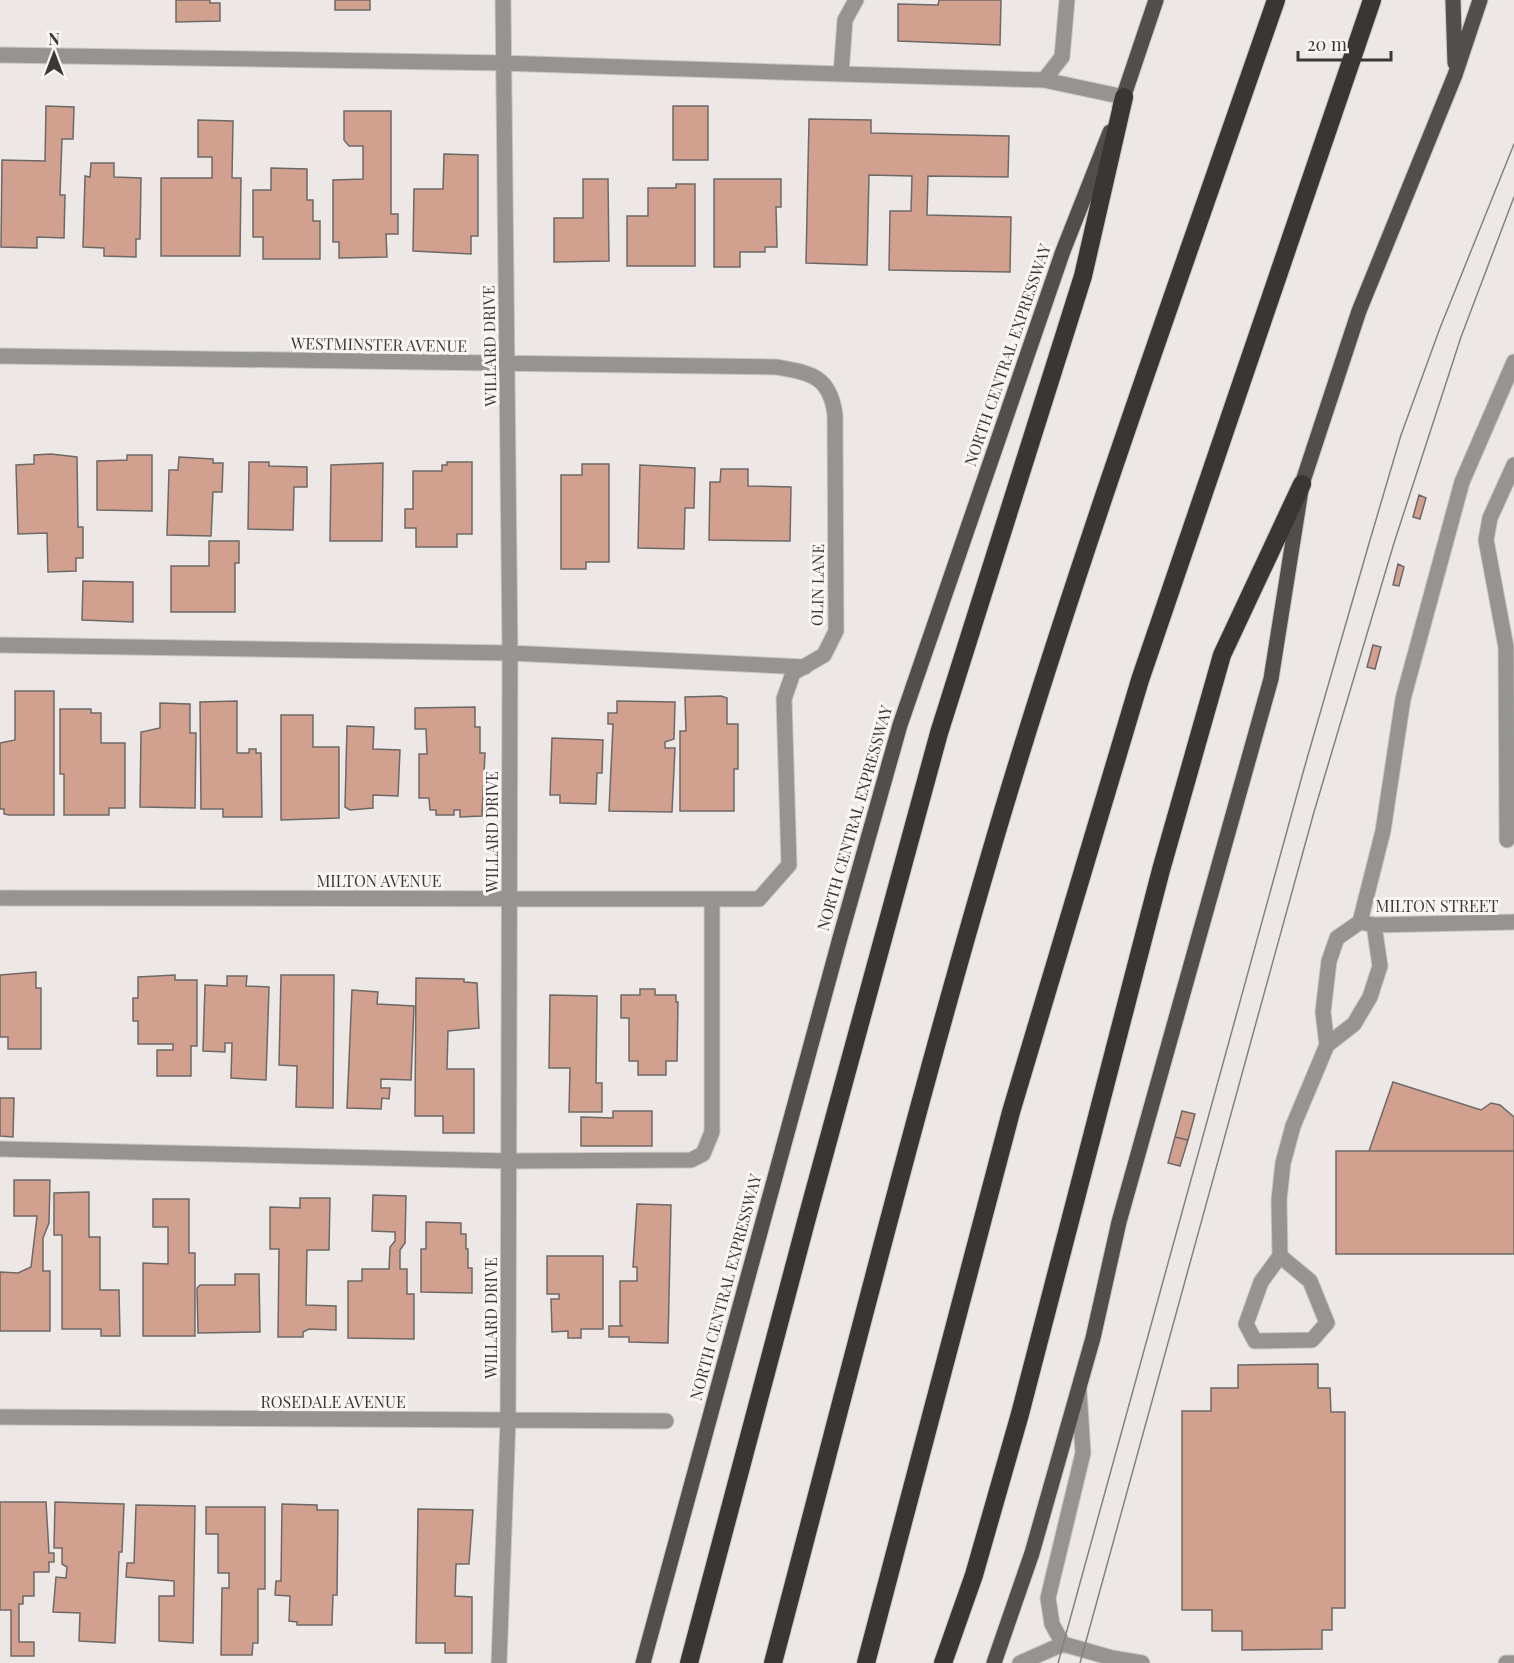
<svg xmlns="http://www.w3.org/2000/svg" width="1514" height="1663" font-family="'Playfair Display',serif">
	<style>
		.building { fill: #d1a08e; stroke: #6d6967; stroke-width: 1.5 }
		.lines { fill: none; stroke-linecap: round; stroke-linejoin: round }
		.minor-casing { stroke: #c9c5c3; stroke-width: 17 }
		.major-casing { stroke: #c9c5c3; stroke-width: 17 }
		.highway-casing { stroke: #c9c5c3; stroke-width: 20 }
		.minor { stroke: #959492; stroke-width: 15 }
		.major { stroke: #514e4c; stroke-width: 15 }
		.highway { stroke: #393734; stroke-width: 18 }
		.tram { stroke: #848180; stroke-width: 1.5 }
		.labels { text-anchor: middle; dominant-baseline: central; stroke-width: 6; stroke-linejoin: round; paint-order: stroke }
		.street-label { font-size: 16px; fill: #3b3938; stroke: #fbf5f3 }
	</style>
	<rect width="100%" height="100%" fill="#ede8e6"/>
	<path class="building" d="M176 0H210V3H220V21L176 22Z
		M335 0H370V10H335Z
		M939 0H1001L1000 45 898 41V4L938 5Z
		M46 106 74 107 73 139H62L60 195H65L64 238 37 237V248L1 247 2 160 45 161Z
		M673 106H708V160H673Z
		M344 111H391V214H398V234H386L387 257 339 258V242H333V180L363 179V146H349L344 140Z
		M809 119 871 120V133L1009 136 1008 177 928 176 927 215 1011 217 1010 272 889 270 890 211H911L912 176 869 175 867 265 806 263Z
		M198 120 233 121 232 178H241L240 256H161V178H212V157H198Z
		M444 154 478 155V236H471V254L413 251 414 189H443Z
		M91 163H114V177L141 178 140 239H136V257L104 256V248L83 247 85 176 90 177Z
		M271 168 307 169V200H313V221H320V259H263V237H253V190H271Z
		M583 179H608L609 261 554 262V218H583Z
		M714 179H781V207H776L777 247H765V252H740V267H714Z
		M676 184H695V266H627V216H648V188H676Z
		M51 454 77 457 78 527H83V558H76V571L48 572 47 533 18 534 16 465 34 464V455Z
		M127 455H152V511L97 510V461L127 460Z
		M179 457 213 459V463H223L222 492H213L211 536 167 535 169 470H178Z
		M249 462H269V466L307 467V487H294L293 530 248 529Z
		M447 462H472V534H457V547H416V528H405V509H413V471H442V465H447Z
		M383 463 382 541H330L331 465Z
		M582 464H609V562H586V569H561V475H582Z
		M640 465 695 468 694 508H685L684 549 638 548Z
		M721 469H748V486L791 487 790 541 709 540 710 482H720Z
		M1419 495 1426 498 1420 519 1413 517Z
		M209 541H239V563H235V612H171V566H209Z
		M1398 564 1404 567 1399 586 1393 585Z
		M83 581 133 582V622L82 620Z
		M1373 645 1381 647 1375 669 1367 667Z
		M15 691H54V815H9L4 814V809H0V743L15 740Z
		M721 696 727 698V724H738V769H734V811H680V731H686L685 697Z
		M237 701V753H249V749H256V753H261L262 817H223V809H201L200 702Z
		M617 701 675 702 674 739 665 742V748H675L672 812 609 811 613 724H608V713H617Z
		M160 703 190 704V733H196L195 808 140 807 141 732 160 728Z
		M475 707V727H480V753H485L482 816 460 817V810H454V815H436V810H430L429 798H419V754H427L426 729H415V708Z
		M60 709H91V713H101V743H125V808H109V815H64V774H60Z
		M281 715H313V747H339V818L281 820Z
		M347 726 374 727 373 749 400 750 398 796 373 795V808L350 810 345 807Z
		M552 738 603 740 602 773H597L596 804 560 803V795H550Z
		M36 972V988H41V1049H8V1037H0V975Z
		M175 975V980H197V1046H191V1076H157V1050H173V1044H138V1021H133V998H138V977Z
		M281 975H334L333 1108 296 1107 297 1066 279 1065Z
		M227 976H247L246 986 269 987 266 1080 231 1078 232 1043H225V1052L203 1051 205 985 227 986Z
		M416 978 464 979V982L477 983 479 1028 448 1031 447 1069H474V1133H443V1116H415Z
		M640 989H655V995H676V1002H678L677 1061H666V1075H638V1061H629V1018H621V995H640Z
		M352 990 378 992 377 1004 414 1006 411 1080 381 1079V1088H390L389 1099 382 1098 381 1109 347 1108Z
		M550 995 597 996 596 1083H602V1112H569L570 1068H549Z
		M1393 1082 1481 1110 1491 1103 1500 1105 1514 1117V1151H1369Z
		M0 1098H14L13 1137 0 1136Z
		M613 1111H652V1146H581V1117L613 1118Z
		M1182 1111 1195 1114 1188 1140 1175 1137Z
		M1175 1137 1188 1140 1180 1166 1168 1163Z
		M1336 1151H1514V1254H1336Z
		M14 1180H50L49 1223 43 1238V1271H50V1331H0V1272L18 1273 31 1267 37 1216H14Z
		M89 1192V1237H100V1290H119L120 1336H101V1329H62V1235H54V1193Z
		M373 1195 406 1196 405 1243 400 1250V1269H407V1294H414V1339L348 1338V1281H362V1269H389L390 1247 395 1241V1232L372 1231Z
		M300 1198H330L329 1250H307L306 1305 336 1306V1330L309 1329 303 1332V1337H278L279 1249H270V1207L300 1208Z
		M153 1199H189V1253H195V1336H143V1263L168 1264V1227H153Z
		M637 1204 671 1205 668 1343 629 1342V1337H609V1326H622L620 1324V1281H637V1267H633Z
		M426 1222 461 1223V1234H466V1249H468V1268H472V1293L421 1292V1249H426Z
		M547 1256H603V1329H581V1338H568V1331L552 1332 551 1299H559V1294H547Z
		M235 1274H259L260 1332 198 1333 197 1288 200 1285H235Z
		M1318 1364V1388H1330L1331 1412H1345V1608H1332V1630H1322V1649L1242 1650V1631H1212V1610H1182V1411H1211V1388H1238V1365Z
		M0 1502H46L49 1553H54V1562H49V1572H34V1596H23V1604H19V1642H34V1656H11V1610H0Z
		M55 1502 124 1504 122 1552H119L115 1643 79 1641 80 1613 53 1612 56 1577 66 1578 67 1567 62 1564V1548H54Z
		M282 1504 317 1505V1510H338L337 1595H333L332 1625H297V1622L289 1621 290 1596 275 1595 276 1581H281Z
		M136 1505 195 1506 193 1643 159 1641V1596H174V1581L126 1577 127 1563H134Z
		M206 1507H265V1589H258V1643H253L252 1655H221L222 1588H229V1573H218V1534H206Z
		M418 1509 473 1510 469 1564H456L455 1596 472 1597V1653H445V1643H416Z"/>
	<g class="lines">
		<defs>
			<path id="minor" d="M856 0 845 20 841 74 1044 80 1062 57 1067 0
				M0 55 504 63 841 74
				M1044 80 1124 97
				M0 356 776 367C810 373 830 375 835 415L836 631 824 655 793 673 784 699 789 865 759 899 0 898
				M0 645 510 653 805 667
				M1507 840 1506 647 1486 540 1490 518 1514 465
				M1360 922 1374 925 1514 922
				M1327 1045 1354 1024 1370 997 1380 966 1374 925
				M0 1149 508 1161 691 1160 703 1154 712 1132V899
				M1280 1256 1310 1281 1327 1323 1312 1340 1255 1341 1246 1324 1261 1282 1280 1256 1279 1200 1283 1163 1293 1126 1327 1045 1323 1012 1329 961 1337 938 1360 922 1383 831 1403 699 1462 482 1514 362
				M0 1417 666 1421
				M1063 1644 1052 1624 1048 1598 1083 1453 1079 1390
				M499 1663 508 1421 510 653 503 0
				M1020 1663 1063 1644 1112 1658 1142 1663
				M1506 1663H1514"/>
			<path id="major" d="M1453 0 1455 63
				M1120 107 1156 0
				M643 1663 840 938 900 725 1063 251 1110 132
				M994 1663 1032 1553 1093 1338 1119 1222 1271 679 1302 484 1359 311 1455 75 1480 0"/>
			<path id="highway" d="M689 1663 807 1218 939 733 1083 276 1124 97
				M773 1663C848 1379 919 1093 1003 811 1085 538 1183 269 1276 0
				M866 1663 1011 1112 1140 680 1372 0
				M943 1663 974 1575 1020 1414 1161 870 1222 655 1302 484"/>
		</defs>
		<use href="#minor" class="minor-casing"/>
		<use href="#major" class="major-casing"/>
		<use href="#highway" class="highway-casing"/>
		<use href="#minor" class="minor"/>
		<use href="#major" class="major"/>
		<use href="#highway" class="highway"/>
		<path class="tram" d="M1058 1663 1304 769 1370 540 1401 435 1440 328 1514 144
			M1080 1663 1314 812 1394 543 1461 337 1514 197"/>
	</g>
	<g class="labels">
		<g class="street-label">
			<text transform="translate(379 344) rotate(1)">WESTMINSTER AVENUE</text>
			<text transform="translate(489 346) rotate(-91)">WILLARD DRIVE</text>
			<text transform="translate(1007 355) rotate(-71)">NORTH CENTRAL EXPRESSWAY</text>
			<text transform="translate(817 585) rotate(-89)">OLIN LANE</text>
			<text transform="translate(854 818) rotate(-74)">NORTH CENTRAL EXPRESSWAY</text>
			<text transform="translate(491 832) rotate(-90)">WILLARD DRIVE</text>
			<text x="379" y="880">MILTON AVENUE</text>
			<text x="1437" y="905">MILTON STREET</text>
			<text transform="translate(725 1287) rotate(-75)">NORTH CENTRAL EXPRESSWAY</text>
			<text transform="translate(490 1318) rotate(-90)">WILLARD DRIVE</text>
			<text x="333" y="1401">ROSEDALE AVENUE</text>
		</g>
	</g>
	<g transform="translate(54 54)" stroke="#fbf5f3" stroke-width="4.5" paint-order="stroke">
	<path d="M0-4.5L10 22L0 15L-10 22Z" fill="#3b3938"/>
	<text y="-9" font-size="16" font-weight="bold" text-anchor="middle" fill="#3b3938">N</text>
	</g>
	<path d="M1298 51v9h93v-9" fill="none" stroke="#3b3938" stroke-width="3"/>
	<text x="1307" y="51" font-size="18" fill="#3b3938" stroke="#fbf5f3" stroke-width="4.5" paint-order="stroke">20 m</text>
</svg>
